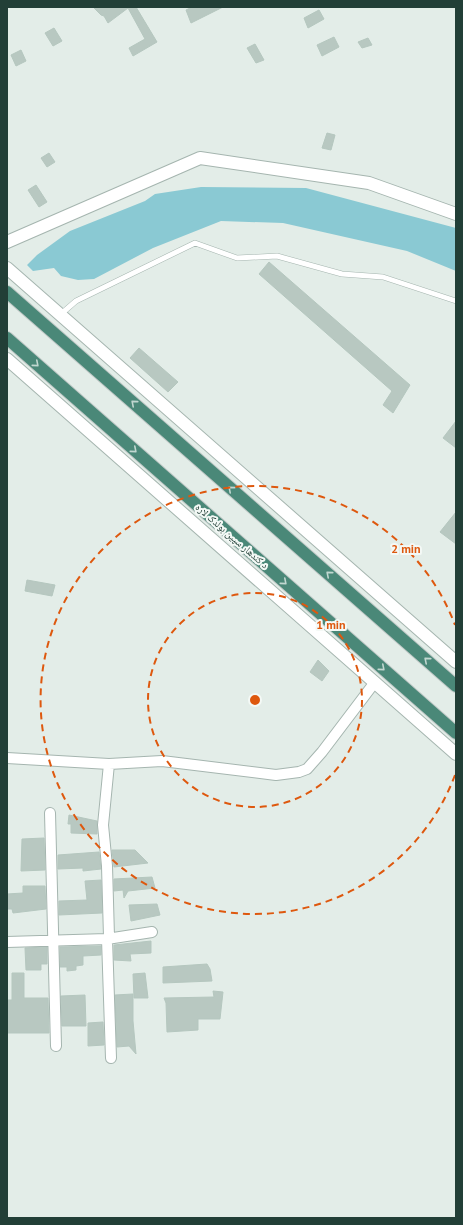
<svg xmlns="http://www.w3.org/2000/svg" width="463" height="1225" font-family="'PT Sans','Noto Naskh Arabic',sans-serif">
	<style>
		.water { fill: #8ac9d3 }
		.building { fill: #b8c8c1; stroke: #b5c7bf }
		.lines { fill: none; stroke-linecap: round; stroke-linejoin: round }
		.service-casing { stroke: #a5b5af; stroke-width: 6 }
		.minor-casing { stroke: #a5b5af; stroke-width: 12 }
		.tertiary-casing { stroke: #a5b5af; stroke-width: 14 }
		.trunk-casing { stroke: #c1c9c7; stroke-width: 14 }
		.service { stroke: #fff; stroke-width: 5 }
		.minor { stroke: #fff; stroke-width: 10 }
		.tertiary { stroke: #fff; stroke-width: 12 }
		.trunk { stroke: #4a8878; stroke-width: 12 }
		.oneway { stroke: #c1d7d0 }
		.ring { fill: none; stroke: #de580e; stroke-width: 2; stroke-dasharray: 7 5 }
		.labels { text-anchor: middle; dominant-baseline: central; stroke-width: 4; stroke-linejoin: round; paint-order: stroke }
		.street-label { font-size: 10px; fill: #223f37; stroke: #f4f9f6 }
		.centre { fill: #de580e; stroke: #f4f9f6; stroke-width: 2 }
		.ring-label { font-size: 12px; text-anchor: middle; font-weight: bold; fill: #de580e; stroke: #f4f9f6; stroke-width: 4; stroke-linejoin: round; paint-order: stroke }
	</style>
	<rect width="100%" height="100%" fill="#e3ede8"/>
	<path class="water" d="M201 187 306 188 456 228V271L407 251 283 223 221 221 153 248 94 279 78 280 61 276 54 268 33 271 27 265 37 255 70 231 145 201 155 194Z"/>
	<path class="building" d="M93 7H136L157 42 133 56 129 48 145 39 128 8 108 23 104 16 101 15Z
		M192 7H223L191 23 186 10Z
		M319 10 324 19 308 28 304 18Z
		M54 28 62 41 53 46 45 33Z
		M334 37 339 47 322 56 317 45Z
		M368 38 372 45 362 48 358 42Z
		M255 44 264 60 256 63 247 48Z
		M21 50 26 61 16 66 11 55Z
		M327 133 335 135 331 150 322 148Z
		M49 153 55 162 47 167 41 158Z
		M36 185 47 202 39 207 28 190Z
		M269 262 410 385 393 413 383 405 392 391 259 274Z
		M139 348 178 382 168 392 130 358Z
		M456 421V448L443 438Z
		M456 512V544L440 532Z
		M27 580 55 585 52 596 25 591Z
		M318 660 329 671 322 681 310 672Z
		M69 815 97 821V834L71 833V824H68Z
		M44 838 45 870 21 871 22 839Z
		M112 850H135L148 863 114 867Z
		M99 852 101 869 83 871V868L58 869V855Z
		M152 877 155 888 128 891 124 898 123 890 114 891V879Z
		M101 880 102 913 59 915V901L87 900 85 881Z
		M23 886H45L46 909 13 913 12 909H7V894L23 893Z
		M157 904 160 915 131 921 129 905Z
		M151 941V953L130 954 131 961 114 960V945Z
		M101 946V955L83 956V965L76 966V970L67 971V967H60V947Z
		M47 947V964H41V970H26L25 948Z
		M207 964 210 969 212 981 163 983V967Z
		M12 973H24V998H48L49 1033H7V1000H12Z
		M145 973 148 998H134L133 974Z
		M213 991 223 992 220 1019H198V1030L167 1032 166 1003 164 998 214 997Z
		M133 994V1021L136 1054 129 1046 117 1047 115 995Z
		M85 995 86 1026H62L61 996Z
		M103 1022 104 1045 88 1046V1023Z"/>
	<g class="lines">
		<defs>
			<path id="service" d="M61 314 76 301 195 243 237 258 277 256 342 274 383 277 456 301"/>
			<path id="minor" d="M7 758 109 764 162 761 276 775 299 772 307 769 322 752 375 682
				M50 813 56 1046
				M109 937 107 866 103 825 109 764
				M107 939 111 1058
				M7 942 107 939 152 932"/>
			<path id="tertiary" d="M7 242 200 158 369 183 456 214
				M7 268 456 662
				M7 359 456 754"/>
			<path id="trunk" d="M7 292 456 686
				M7 338 456 733"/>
		</defs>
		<use href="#service" class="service-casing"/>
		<use href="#minor" class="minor-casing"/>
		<use href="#tertiary" class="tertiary-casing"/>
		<use href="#trunk" class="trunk-casing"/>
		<use href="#service" class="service"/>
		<use href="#minor" class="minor"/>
		<use href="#tertiary" class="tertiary"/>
		<use href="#trunk" class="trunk"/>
	</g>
	<defs><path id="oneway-chevron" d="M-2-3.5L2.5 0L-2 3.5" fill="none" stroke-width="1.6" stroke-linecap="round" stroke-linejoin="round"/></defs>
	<g class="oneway">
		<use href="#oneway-chevron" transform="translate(36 364) rotate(41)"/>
		<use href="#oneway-chevron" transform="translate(134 403) rotate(-139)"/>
		<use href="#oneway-chevron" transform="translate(134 450) rotate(41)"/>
		<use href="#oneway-chevron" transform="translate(231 489) rotate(-139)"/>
		<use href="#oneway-chevron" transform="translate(329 574) rotate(-139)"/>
		<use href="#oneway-chevron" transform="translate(284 582) rotate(41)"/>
		<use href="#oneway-chevron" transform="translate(427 660) rotate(-139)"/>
		<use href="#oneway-chevron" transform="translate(382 668) rotate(41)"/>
	</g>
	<g class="ring">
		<circle cx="255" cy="700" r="107"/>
		<path d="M455 775A214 214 0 1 1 455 625"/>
	</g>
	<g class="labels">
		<g class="street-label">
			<text transform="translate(232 536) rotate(41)">د کندهار سپین بولدک لاره</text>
		</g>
	</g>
	<circle cx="255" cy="700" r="6" class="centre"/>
	<g class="ring-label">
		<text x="406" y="553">2 min</text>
		<text x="331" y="629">1 min</text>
	</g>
	<rect width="463" height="1225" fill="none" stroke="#223f37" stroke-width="16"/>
</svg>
